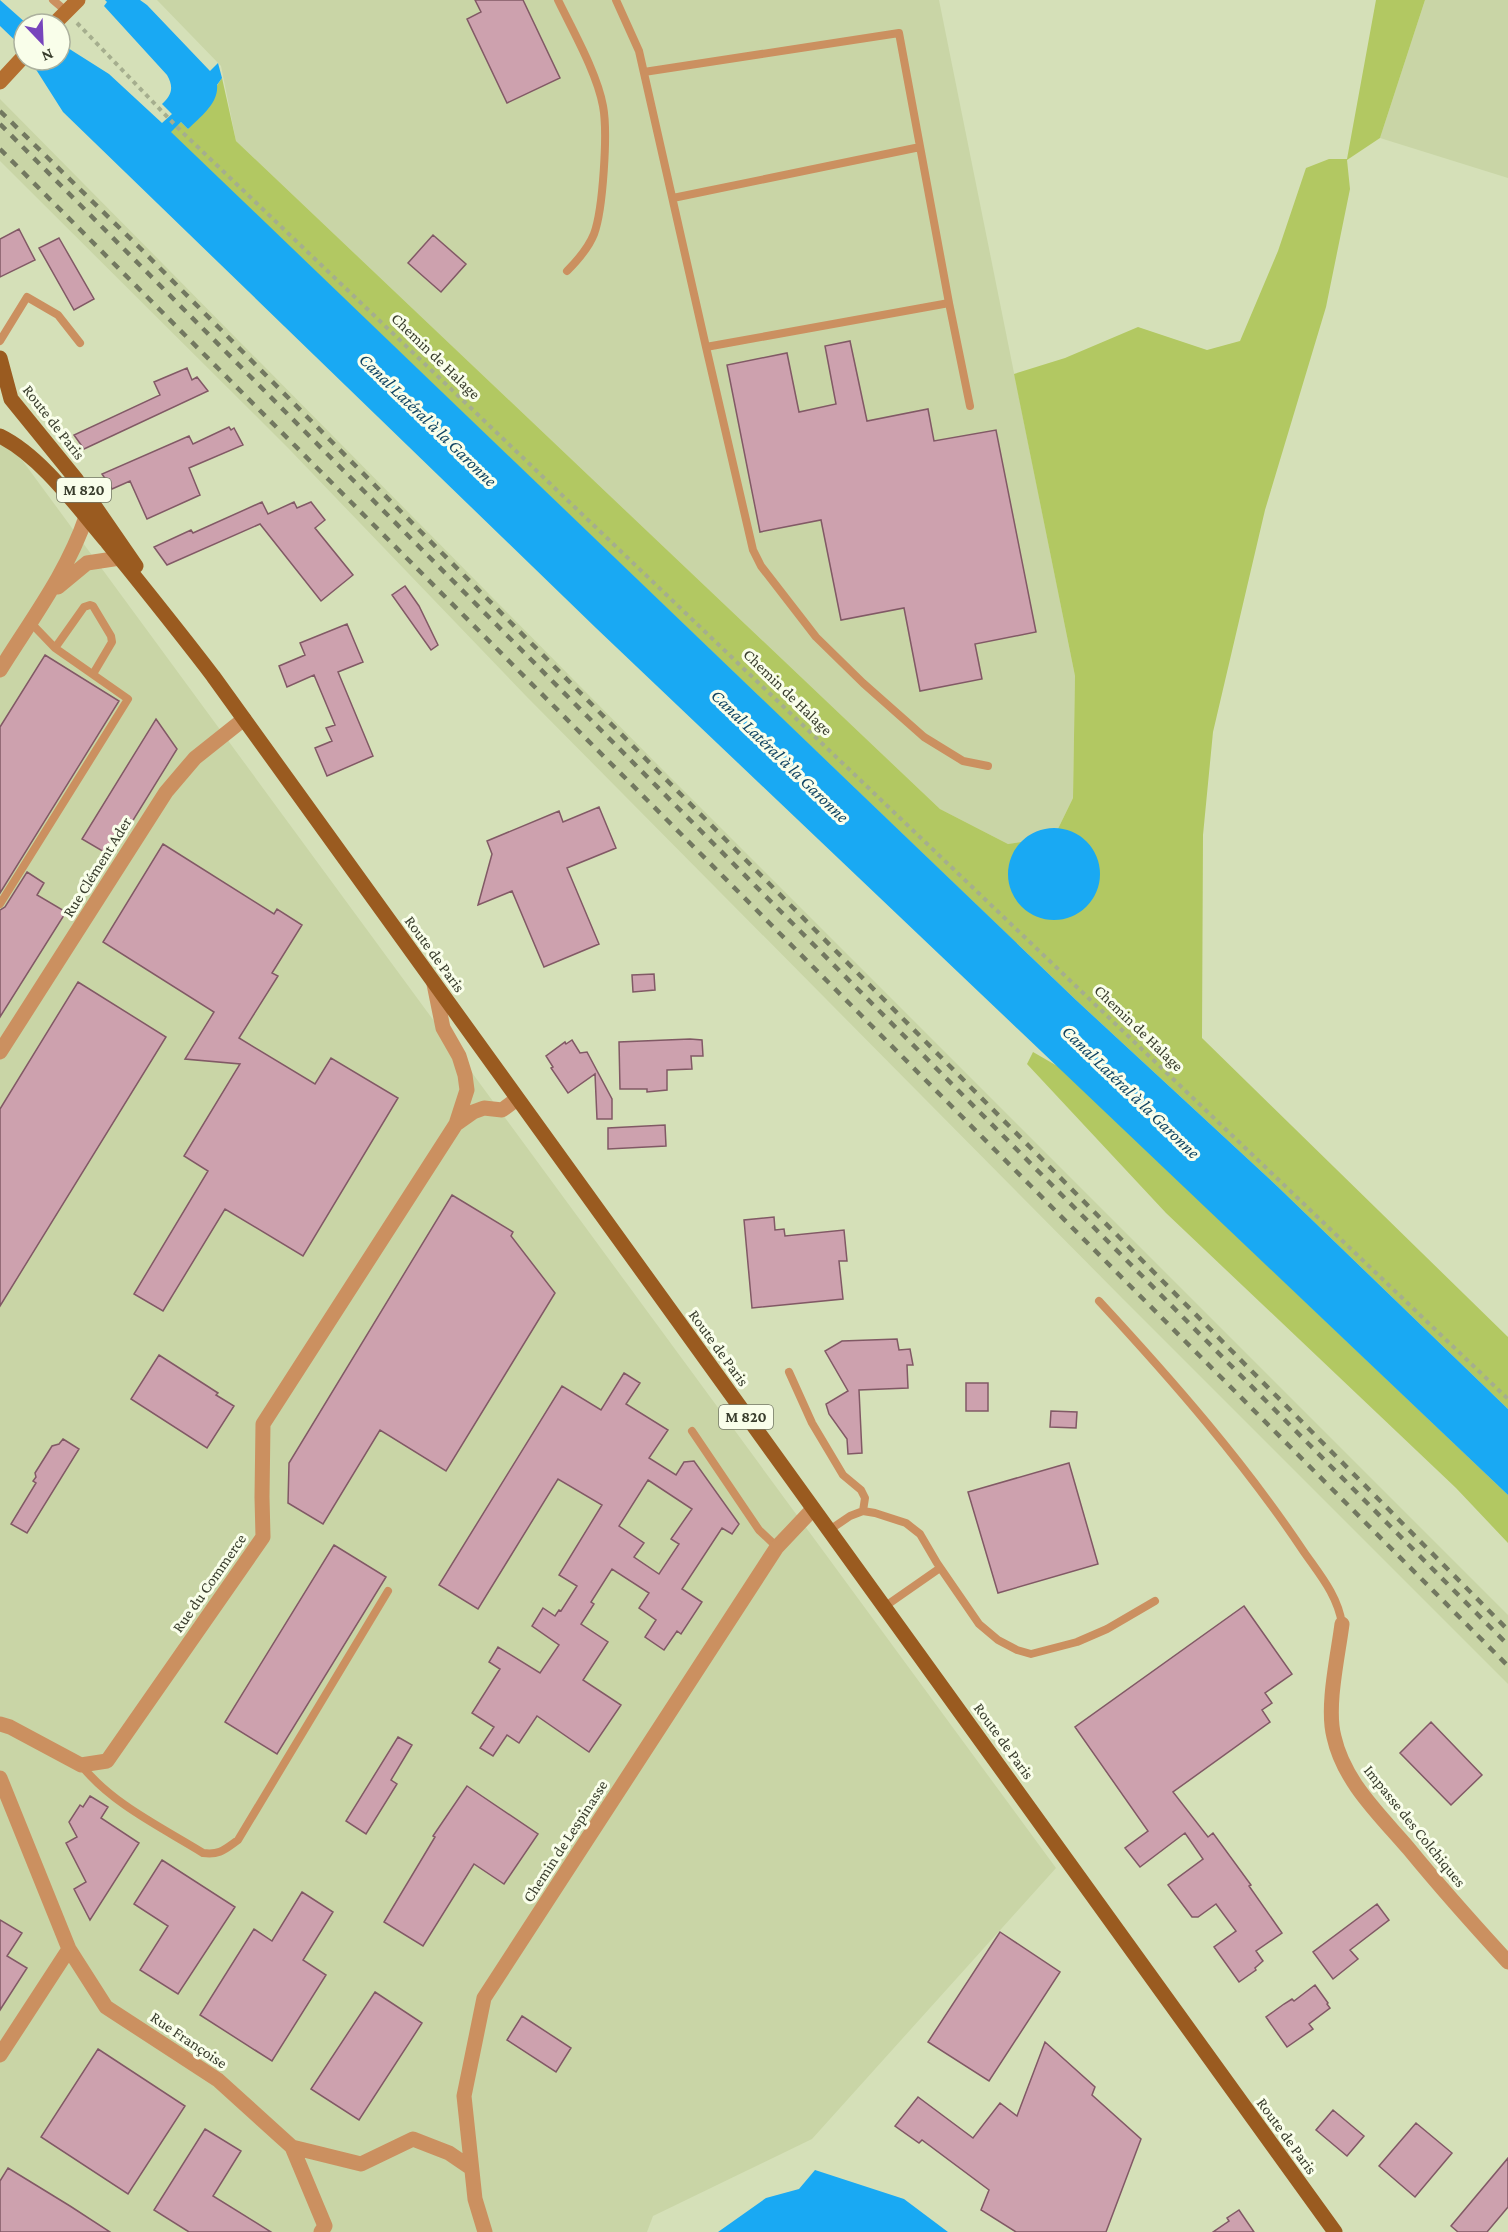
<svg xmlns="http://www.w3.org/2000/svg" width="1508" height="2232" font-family="'Crimson Pro',serif">
	<style>
		.built { fill: #c9d5a6 }
		.green { fill: #b2c862 }
		.water { fill: #19a9f3 }
		.building { fill: #cda1ae; stroke: #815965; stroke-width: 1.5; fill-rule: evenodd }
		.lines { fill: none; stroke-linecap: round; stroke-linejoin: round }
		.path { stroke: #a5ae8e; stroke-width: 4; stroke-dasharray: 4.5 4.5; stroke-linecap: butt }
		.service { stroke: #cb9060; stroke-width: 8 }
		.minor { stroke: #cb9060; stroke-width: 15 }
		.secondary { stroke: #b46f30; stroke-width: 15 }
		.primary { stroke: #9a5b20; stroke-width: 15 }
		.rail { stroke: #727860; stroke-width: 4.5; stroke-dasharray: 8 8; stroke-linecap: butt }
		.labels { text-anchor: middle; dominant-baseline: central; stroke-width: 6; stroke-linejoin: round; paint-order: stroke }
		.shield { fill: #f9feea; stroke: #737766; stroke-width: 1.5 }
		.shield-label { font-size: 15px; font-weight: bold; fill: #393d2d }
		.street-label { font-size: 16px; fill: #393d2d; stroke: #f9feea }
		.water-label { font-size: 18px; font-style: italic; fill: #114563; stroke: #f9feea }
	</style>
	<rect width="100%" height="100%" fill="#d5e0b8"/>
	<path class="built" d="M157 0H939L1075 676 1073 798 1054 837 1008 844 940 809 236 141 221 66Z
		M1425 0H1508V178L1380 138Z
		M0 99 655 762 1508 1615V1684L1123 1299 526 696 289 449 0 161Z
		M0 430 1056 1868 812 2139 653 2216 647 2232H0Z"/>
	<path class="green" d="M1376 0H1425L1380 138 1347 160 1350 189 1326 307 1265 510 1213 732 1203 835 1202 1038 1508 1337V1409L1277 1186 1076 1000 170 132 181 122 188 129 222 78 236 141 940 809 1008 844 1054 837 1073 798 1075 676 1014 374 1065 358 1138 327 1207 350 1240 341 1278 251 1306 168 1329 159H1347Z
		M1033 1052 1059 1067 1508 1495V1543L1456 1488 1166 1213 1027 1064Z"/>
	<path class="water" d="M0 0 27 24H24V49L0 26Z
		M105 0H140L147 5 210 71 218 63 222 78 217 85C219 103 200 117 188 129L181 122 171 132 1076 1000 1277 1186 1508 1409V1495L596 628 63 112 30 60H60V43L109 74 162 123 172 114 162 104C172 95 174 87 167 75L104 6 107 2Z
		M1008 874a46 46 0 1 1 92 0a46 46 0 1 1-92 0Z
		M815 2170 904 2199 948 2232H718L766 2198 799 2189Z"/>
	<path class="building" d="M475 0H523L560 78 507 103 467 19 481 12Z
		M19 229 35 260 0 277V239Z
		M433 235 466 264 441 292 408 263Z
		M59 238 94 299 74 310 39 248Z
		M850 341 867 421 928 409 934 441 996 430 1036 632 975 644 982 679 920 691 904 608 841 620 821 520 760 532 727 365 787 353 799 412 836 404 825 346Z
		M187 368 192 380 197 377 208 391 84 449 74 435 160 395 154 382Z
		M229 427 231 430 234 428 243 445 189 468 200 495 147 519 130 481 112 489 102 474 189 436 193 444Z
		M262 502 268 514 294 502 297 508 311 502 325 520 315 528 353 575 321 601 260 524 167 565 154 547 191 530 193 533Z
		M405 586 419 606 438 645 431 650 392 595Z
		M347 624 363 662 338 672 373 756 327 776 315 748 332 741 326 728 335 725 314 675 287 687 279 666 305 655 300 643Z
		M45 655 119 701 0 893V727Z
		M156 719 177 749 111 856 82 839Z
		M599 807 616 848 567 868 599 944 544 967 512 891 478 905 492 854 487 841 559 811 563 822Z
		M163 844 274 914 277 909 302 925 272 973 278 976 239 1038 315 1084 331 1058 398 1098 303 1256 225 1209 163 1311 134 1294 208 1171 184 1156 240 1064 185 1059 214 1012 103 942Z
		M27 872 44 883 37 895 66 912 0 1017V910L5 907Z
		M654 974 655 990 633 992 632 975Z
		M78 982 166 1037 0 1306V1109Z
		M690 1039 702 1040 703 1056H691L692 1069 667 1070V1090L647 1092V1089H620L619 1042Z
		M572 1040 580 1053 587 1052 612 1099V1119H597L595 1074 568 1093 551 1068 553 1067 546 1056 565 1042 566 1044Z
		M665 1125 666 1146 608 1149V1128Z
		M452 1195 513 1232 511 1236 555 1293 446 1471 380 1430 323 1524 288 1503 289 1463Z
		M774 1217 775 1230 784 1229 785 1236 844 1230 847 1261H839L843 1299 752 1308 744 1220Z
		M897 1339 899 1350 910 1349 913 1365H907L908 1388 859 1390 862 1453 848 1454 847 1439 829 1414 826 1404 848 1391 825 1351 842 1341Z
		M159 1355 218 1393 216 1395 234 1406 207 1448 131 1399Z
		M624 1373 640 1383 626 1404 668 1430 649 1458 676 1475 684 1462 694 1461 739 1524 732 1534 722 1528 682 1589 702 1602 681 1634 677 1631 664 1650 645 1637 656 1620 639 1608 649 1593 612 1569 591 1602 594 1604 581 1624 608 1642 583 1680 621 1705 589 1752 537 1716 519 1743 507 1735 493 1756 480 1748 494 1727 472 1713 500 1669 489 1662 498 1647 540 1673 559 1645 532 1626 543 1608 555 1616 559 1610 561 1611 577 1586 559 1575 602 1505 558 1479 478 1609 439 1585 562 1386 601 1410ZM648 1480 692 1509 671 1539 679 1544 659 1574 634 1557 644 1543 619 1526Z
		M966 1383H988V1411H966Z
		M1051 1411 1077 1412 1076 1428 1050 1427Z
		M63 1439 79 1449 27 1533 11 1524 36 1483 33 1481 36 1477 35 1473 52 1446 59 1444Z
		M1069 1463 1098 1564 998 1593 968 1492Z
		M334 1545 386 1577 277 1754 225 1722Z
		M1244 1606 1292 1674 1265 1693 1272 1703 1262 1710 1270 1722 1173 1792 1208 1837 1213 1833 1251 1885 1249 1886 1282 1933 1256 1951 1263 1961 1255 1968 1256 1970 1239 1982 1214 1947 1236 1931 1216 1904 1198 1917H1192L1168 1885 1203 1859 1185 1833 1140 1867 1125 1848 1148 1831 1075 1727Z
		M1431 1722 1482 1775 1451 1805 1400 1753Z
		M398 1737 412 1745 391 1780 397 1784 366 1834 346 1821Z
		M467 1786 538 1834 504 1884 474 1864 423 1946 384 1922 435 1837 433 1836Z
		M90 1796 108 1807 101 1818 139 1843 90 1920 74 1889 86 1882 66 1843 77 1837 69 1822 80 1805 83 1807Z
		M162 1860 235 1907 178 1994 140 1970 168 1926 134 1904Z
		M302 1892 333 1912 303 1960 326 1975 272 2061 200 2015 254 1929 272 1941Z
		M1377 1904 1389 1920 1350 1950 1358 1959 1333 1979 1313 1952Z
		M0 1920 22 1933 7 1956 27 1968 0 2010Z
		M1000 1932 1060 1972 989 2081 928 2042Z
		M1315 1985 1328 2003 1327 2004 1330 2008 1309 2024 1313 2029 1287 2047 1266 2017 1284 2004 1292 1999 1294 2001Z
		M375 1992 422 2023 359 2120 311 2089Z
		M522 2016 571 2048 556 2072 507 2040Z
		M1045 2042 1095 2087 1092 2095 1141 2139 1106 2232H1016L981 2210 989 2190 922 2140 919 2143 895 2126 918 2097 973 2138 1000 2103 1017 2116Z
		M98 2049 185 2106 128 2194 41 2137Z
		M1333 2110 1364 2136 1347 2156 1316 2130Z
		M1416 2123 1452 2153 1415 2197 1379 2166Z
		M205 2129 241 2151 213 2196 271 2232H189L154 2210Z
		M1508 2158V2207L1487 2232H1458L1451 2226Z
		M8 2168 70 2206 110 2232H0V2181Z
		M1239 2210 1254 2232H1213L1229 2221 1227 2218Z"/>
	<g class="lines">
		<path class="path" d="M77 23 180 130 1508 1399"/>
		<path class="service" d="M53 0 66 11
			M558 0C573 31 597 73 603 106 608 132 603 210 594 234 588 249 578 260 567 271
			M616 0 639 51 706 347 949 303 970 406
			M644 72 899 33 949 303
			M673 198 920 147
			M0 341 27 297 58 315 80 343
			M706 347 753 550 761 566 816 637 863 683 924 737 963 761 988 766
			M55 648 84 607 90 605 93 606 111 636 112 642 93 674
			M0 904 128 699 55 648 30 622
			M1099 1301C1172 1380 1244 1462 1304 1552 1320 1575 1338 1596 1342 1624
			M789 1372 812 1423 843 1475 861 1490 865 1498 863 1511
			M692 1431 759 1530 777 1547
			M828 1531 850 1516 863 1511 875 1513 906 1523 920 1534 937 1563 979 1624 998 1640 1017 1650 1031 1654 1077 1642 1107 1629 1155 1601
			M884 1607 940 1568
			M81 1765C112 1804 161 1827 203 1853 220 1855 224 1850 238 1840L388 1591"/>
		<path class="minor" d="M58 587 87 563 120 558
			M0 670C31 620 67 573 86 517
			M434 984 443 1028 459 1056 465 1075 467 1090 456 1124 473 1112 484 1108 502 1110 517 1099
			M0 1052 166 792 195 758 244 719
			M1342 1624C1338 1656 1326 1707 1334 1737 1344 1782 1380 1815 1409 1849 1441 1888 1474 1925 1508 1962
			M0 1724 10 1727 81 1765 107 1761 263 1537 262 1497 263 1424 456 1124
			M0 1778 69 1949 106 2007 218 2080 292 2147 361 2164 413 2139 449 2153 471 2168
			M0 2055 69 1949
			M292 2147 325 2226 321 2232
			M485 2232 475 2199 464 2096 484 1998 777 1547 813 1509"/>
		<path class="secondary" d="M54 24 78 0
			M0 82 24 56"/>
		<path class="primary" d="M0 358 11 399 76 479 136 566
			M0 436C41 456 78 508 107 542 143 587 178 630 213 676L1335 2232"/>
		<path class="rail" d="M0 111 140 248 1508 1630
			M0 124 1508 1645
			M0 149 1508 1666"/>
	</g>
	<g class="labels">
		<g class="shield">
			<rect x="57" y="478" width="54" height="24" rx="4.5"/>
			<rect x="719" y="1405" width="54" height="24" rx="4.5"/>
		</g>
		<g class="shield-label">
			<text x="84" y="490">M 820</text>
			<text x="746" y="1417">M 820</text>
		</g>
		<g class="street-label">
			<text transform="translate(436 356) rotate(44)">Chemin de Halage</text>
			<text transform="translate(54 422) rotate(52)">Route de Paris</text>
			<text transform="translate(788 692) rotate(44)">Chemin de Halage</text>
			<text transform="translate(97 867) rotate(-58)">Rue Clément Ader</text>
			<text transform="translate(435 954) rotate(54)">Route de Paris</text>
			<text transform="translate(1139 1028) rotate(44)">Chemin de Halage</text>
			<text transform="translate(719 1348) rotate(54)">Route de Paris</text>
			<text transform="translate(209 1583) rotate(-55)">Rue du Commerce</text>
			<text transform="translate(1004 1741) rotate(54)">Route de Paris</text>
			<text transform="translate(1415 1826) rotate(51)">Impasse des Colchiques</text>
			<text transform="translate(565 1841) rotate(-57)">Chemin de Lespinasse</text>
			<text transform="translate(189 2040) rotate(34)">Rue Françoise</text>
			<text transform="translate(1287 2136) rotate(54)">Route de Paris</text>
		</g>
		<g class="water-label">
			<text transform="translate(428 420) rotate(44)">Canal Latéral à la Garonne</text>
			<text transform="translate(780 756) rotate(44)">Canal Latéral à la Garonne</text>
			<text transform="translate(1131 1092) rotate(44)">Canal Latéral à la Garonne</text>
		</g>
	</g>
	<g transform="translate(42 42) rotate(157)"><circle r="28" fill="#f9feea" stroke="#acb19e" stroke-width="1.5"/>
	<path d="M0-4.5L10 22L0 15L-10 22Z" fill="#7745bc"/>
	<text y="-9" font-size="16" font-weight="bold" text-anchor="middle" fill="#393d2d">N</text>
	</g>
</svg>
